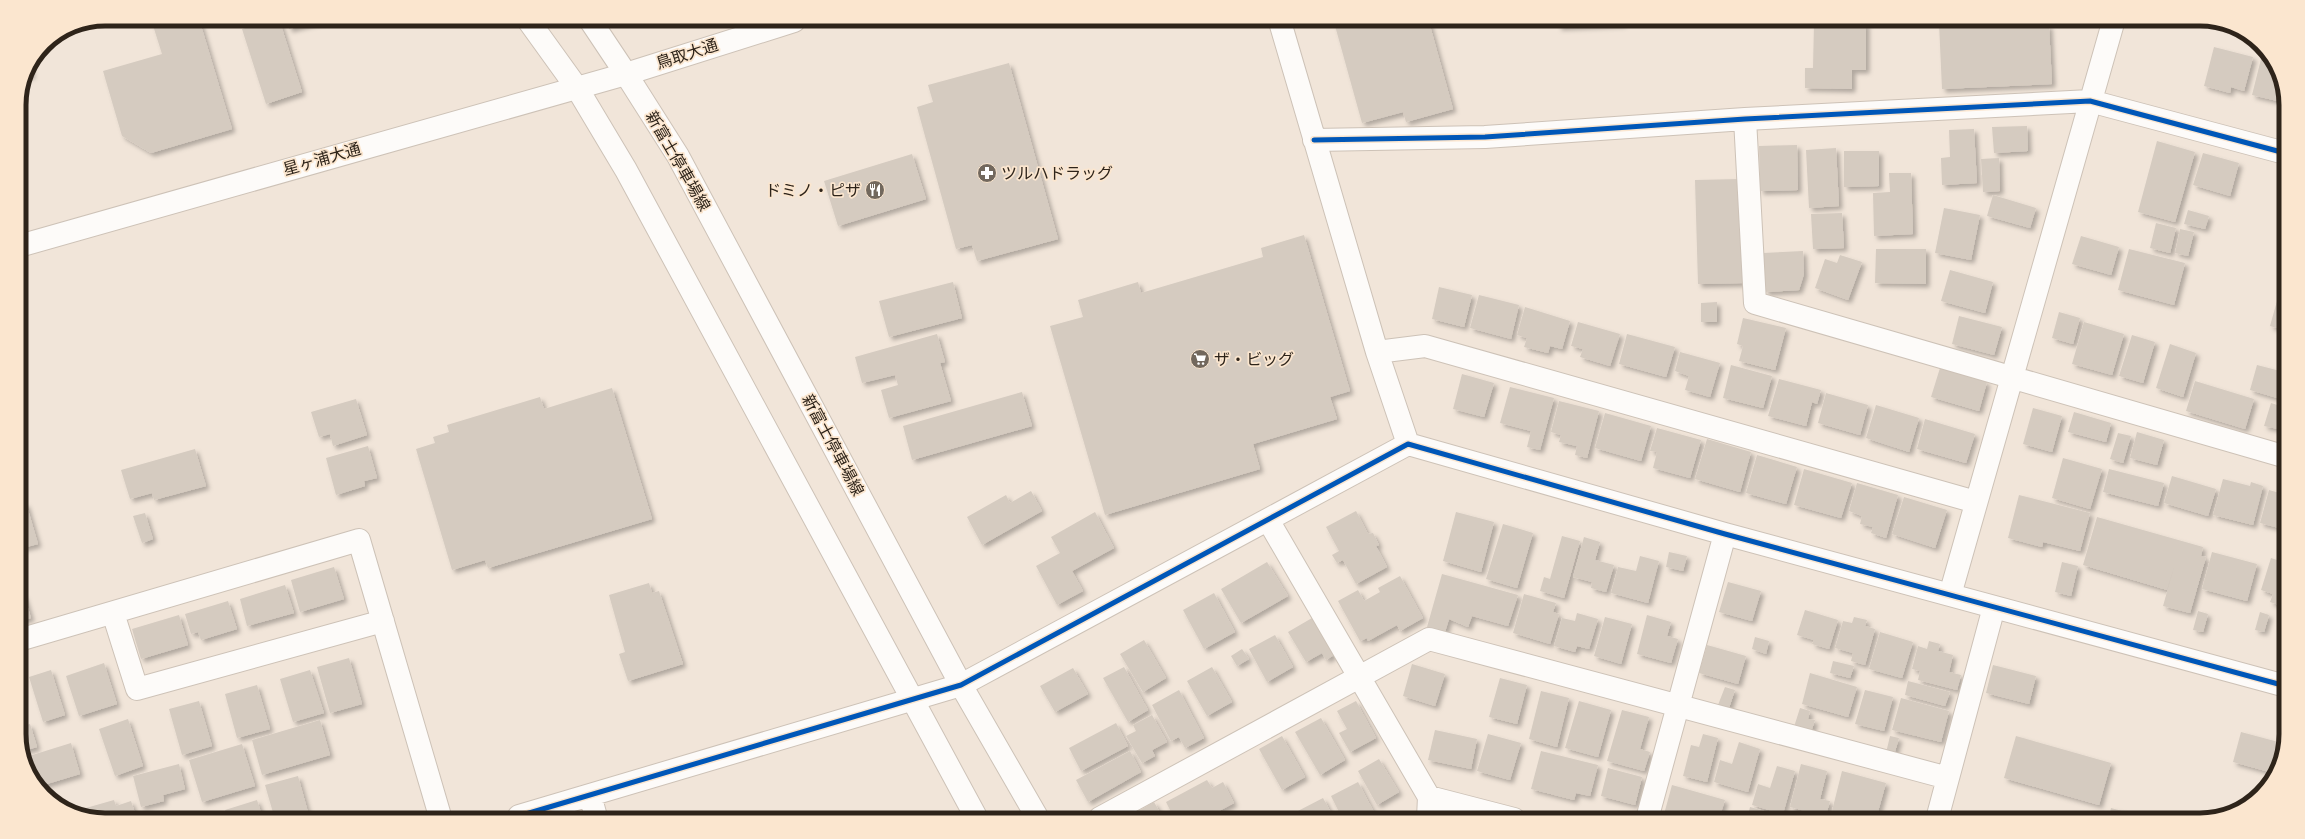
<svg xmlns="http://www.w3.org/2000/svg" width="2305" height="839" font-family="Jost,'Noto Sans JP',sans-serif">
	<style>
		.building { fill: #d5cbc0; filter: url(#shadow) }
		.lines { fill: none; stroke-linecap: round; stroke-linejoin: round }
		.minor-casing { stroke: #cdc2b7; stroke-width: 24 }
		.secondary-casing { stroke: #cdc2b7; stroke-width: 24 }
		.primary-casing { stroke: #cdc2b7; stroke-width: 24 }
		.trunk-casing { stroke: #cdc2b7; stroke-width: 24 }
		.minor { stroke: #fdfbf9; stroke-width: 22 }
		.secondary { stroke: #fdfbf9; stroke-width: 22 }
		.primary { stroke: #fdfbf9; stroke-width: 22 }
		.trunk { stroke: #fdfbf9; stroke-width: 22 }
		.cycleway-casing { stroke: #fbe6cf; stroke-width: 8 }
		.cycleway { stroke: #0057b8; stroke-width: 5 }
		.labels { text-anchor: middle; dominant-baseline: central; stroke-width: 3.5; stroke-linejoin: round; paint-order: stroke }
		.street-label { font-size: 16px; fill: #2e241a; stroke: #fbe6cf }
		.poi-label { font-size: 16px; fill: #2e241a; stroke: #fbe6cf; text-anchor: start }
		.rim { fill: none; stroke: #2e241a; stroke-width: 5 }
	</style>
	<defs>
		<filter id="shadow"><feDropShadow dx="3.5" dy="3.5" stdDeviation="2" flood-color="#0004"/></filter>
	</defs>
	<rect width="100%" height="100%" fill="#f1e5d9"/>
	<path class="building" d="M151 19H199L232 129 151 153 122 136 103 71 162 54Z
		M273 19H279L302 92 266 104 242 29Z
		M286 19H324V20L289 29Z
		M1334 22H1429L1453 109 1406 122 1403 112 1362 123Z
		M1558 22H1623V24L1558 27Z
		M1814 23H1866V70H1852V89L1805 88V68H1813Z
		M1939 23H1982L1983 28 2049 25 2052 84 1942 89Z
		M2214 47 2253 57 2244 91 2231 87 2230 93 2204 86Z
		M2261 59 2272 61 2286 103 2252 95Z
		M1009 63 1058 239 977 261 972 245 956 249 917 107 933 102 928 85Z
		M30 66 32 75 24 77 26 72Z
		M2027 126 2028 151 1994 153 1992 127Z
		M1974 129 1977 183 1942 185 1941 158 1950 157 1949 130Z
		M2157 141 2195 152 2175 222 2138 212Z
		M1797 145 1798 190 1760 191 1759 146Z
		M1836 148 1839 206 1809 208 1806 150Z
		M1844 151H1879V186L1844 187Z
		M2203 153 2239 163 2230 196 2193 185Z
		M912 154 926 199 838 226 824 181Z
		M1999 158 2000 191 1983 192 1981 159Z
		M1889 173H1911L1913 234 1874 236 1873 193 1890 192Z
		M1740 179 1743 283 1698 284 1695 180Z
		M1993 195 2036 208 2030 228 1987 216Z
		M1944 208 1980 215 1971 260 1935 253Z
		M2188 210 2209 216 2205 229 2184 224Z
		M1842 213 1844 248 1813 249 1811 214Z
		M2156 223 2176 228 2170 253 2150 248Z
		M2180 229 2194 232 2188 256 2175 253Z
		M1304 235 1350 391 1330 397 1337 419 1253 444 1260 469 1105 515 1050 326 1083 317 1078 300 1138 282 1141 293 1263 257 1261 248Z
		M2081 236 2119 247 2111 275 2072 264Z
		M1876 249H1926V284L1875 283Z
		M2129 249 2185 263 2174 305 2118 290Z
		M1803 251 1804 274 1799 290 1765 292 1763 253Z
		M1840 255 1862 262 1848 300 1815 288 1825 259 1837 263Z
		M1950 270 1993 282 1985 313 1941 301Z
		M953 282 962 318 889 337 879 301Z
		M1439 287 1472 295 1464 327 1432 319Z
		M2279 294 2284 296V330L2270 326Z
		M1479 295 1519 305 1511 339 1470 328Z
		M1717 302V322H1701V303Z
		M1525 307 1570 321 1562 349 1550 346 1548 353 1524 347 1527 338 1517 335Z
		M2059 312 2080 318 2073 344 2052 338Z
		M1959 316 2002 327 1994 355 1952 344Z
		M1743 318 1786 328 1775 370 1739 361 1743 346 1737 344Z
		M1578 322 1620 334 1610 366 1580 357 1583 349 1571 346Z
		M2084 322 2124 334 2112 375 2072 364Z
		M937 334 945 362 940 363 951 401 889 418 881 390 898 385 895 375 862 383 855 357Z
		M1627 334 1675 347 1666 377 1619 364Z
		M2132 335 2155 342 2143 383 2119 376Z
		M2170 344 2196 353 2183 397 2156 388Z
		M1680 352 1720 363 1710 397 1685 390 1689 376 1675 371Z
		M1731 365 1772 376 1763 408 1723 398Z
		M2257 365 2284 372V400L2250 390Z
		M1940 368 1987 382 1979 411 1931 397Z
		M1462 374 1494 383 1484 417 1453 409Z
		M1779 379 1821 390 1817 404 1812 402 1806 426 1768 416Z
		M2195 381 2254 399 2245 429 2186 411Z
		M1510 387 1554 398 1540 450 1527 447 1531 431 1500 423Z
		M612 388 652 519 488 568 485 560 452 570 416 449 435 443 433 437 449 432 447 425 540 397 544 409Z
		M1022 392 1032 426 912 460 903 426Z
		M1826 393 1868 405 1860 435 1818 423Z
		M356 399 367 435 333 446 330 434 319 437 311 412Z
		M1559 401 1599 411 1587 458 1575 455 1577 446 1559 442 1561 435 1551 432Z
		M2271 403 2284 407 2278 429 2264 426Z
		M1876 405 1919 418 1909 452 1866 438Z
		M2033 408 2062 416 2052 452 2023 444Z
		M2074 412 2111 423 2106 442 2068 432Z
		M1605 413 1651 426 1641 461 1595 448Z
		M1925 419 1975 434 1966 463 1917 449Z
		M1657 428 1701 440 1690 478 1653 468 1657 452 1650 451Z
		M2137 432 2164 440 2157 465 2130 458Z
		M2118 433 2131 436 2123 463 2110 459Z
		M1707 439 1751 452 1740 492 1695 479Z
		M368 446 377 478 364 481 365 486 336 495 326 458Z
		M195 449 206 486 154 500 152 493 130 499 121 470Z
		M1757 455 1797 467 1786 504 1746 493Z
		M2063 458 2102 469 2090 509 2052 498Z
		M1804 469 1852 483 1841 518 1794 505Z
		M2109 469 2164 483 2158 506 2103 492Z
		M2172 476 2216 489 2208 516 2164 503Z
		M2223 479 2250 486 2251 482 2263 486 2253 525 2213 515Z
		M1857 483 1898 495 1886 538 1871 533 1873 527 1860 524 1862 516 1849 511Z
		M2269 490 2283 494V529L2260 523Z
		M1031 491 1042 511 982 545 967 517 1006 495 1010 503Z
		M2019 495 2090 513 2080 551 2043 542 2042 547 2008 538Z
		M1904 497 1947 510 1935 548 1892 534Z
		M26 503 38 544 19 549V505Z
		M1356 511 1368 534 1373 533 1379 545 1376 546 1387 567 1356 584 1343 560 1337 563 1332 555 1339 551 1326 527Z
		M1095 512 1114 548 1072 571 1083 591 1057 605 1036 566 1060 553 1051 537Z
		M1456 512 1494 522 1481 572 1443 561Z
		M145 513 153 539 142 543 133 516Z
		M2097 517 2203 547 2201 556 2206 557 2190 613 2163 606 2174 567 2167 590 2083 565Z
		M1503 524 1533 533 1517 588 1486 579Z
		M1562 536 1580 541 1564 598 1540 591 1544 577 1550 579Z
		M1584 537 1600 542 1595 560 1614 565 1606 592 1591 588 1592 582 1573 577Z
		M1669 552 1687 556 1683 571 1666 567Z
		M2212 552 2257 564 2247 601 2202 589Z
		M1640 556 1659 561 1648 603 1611 593 1618 567 1636 571Z
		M2271 558 2283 562 2282 606 2270 602 2273 594 2261 590Z
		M1267 562 1288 596 1241 623 1221 589Z
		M2062 562 2078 566 2071 596 2055 592Z
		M334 567 344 599 300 612 291 580Z
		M1442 574 1518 595 1508 626 1472 616 1468 627 1449 619 1445 632 1427 627Z
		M1400 576 1423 618 1400 631 1397 625 1368 641 1367 638 1360 641 1338 601 1358 590 1364 601 1380 592 1378 588Z
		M1728 582 1761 591 1752 621 1719 612Z
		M649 583 652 593 659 591 683 664 628 681 619 654 625 652 609 595Z
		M285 585 294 613 247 626 240 599Z
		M1214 593 1235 632 1204 649 1183 610Z
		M1524 594 1556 603 1553 612 1559 614 1550 644 1513 633Z
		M24 595 31 618 19 621V596Z
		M228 601 237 629 201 640 198 632 191 634 185 614Z
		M1805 610 1838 620 1829 649 1812 644 1814 640 1797 635Z
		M2198 611 2208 614 2203 632 2193 630Z
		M2260 612 2269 615 2264 632 2255 630Z
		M1577 613 1598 619 1589 649 1577 646 1575 652 1554 646 1562 618 1575 621Z
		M179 615 188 645 141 659 132 629Z
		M1647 615 1671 622 1667 636 1678 639 1671 663 1637 654Z
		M1605 617 1632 624 1621 664 1594 656Z
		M1854 617 1867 620 1865 626 1875 629 1865 665 1851 661 1853 653 1835 648 1843 621 1852 623Z
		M1312 618 1334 655 1326 660 1322 653 1306 662 1288 632Z
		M1880 632 1913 642 1902 678 1869 669Z
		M1275 635 1293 667 1267 682 1249 649Z
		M1755 637 1769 641 1766 654 1752 649Z
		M1144 640 1166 678 1143 692 1120 654Z
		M1929 641 1940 644 1938 651 1953 655 1949 672 1961 675 1957 690 1918 680 1920 671 1912 669 1918 646 1927 649Z
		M1707 645 1746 656 1738 684 1699 673Z
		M1242 649 1249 659 1237 666 1231 656Z
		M349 658 362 704 330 713 317 667Z
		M1833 661 1854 666 1850 678 1830 673Z
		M104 663 117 704 79 716 66 676Z
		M1412 664 1445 674 1435 706 1403 696Z
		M1993 665 2036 676 2029 704 1986 693Z
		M1124 667 1148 710 1128 722 1103 678Z
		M1212 667 1232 702 1207 716 1187 681Z
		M1073 668 1088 694 1055 712 1040 686Z
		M51 670 65 715 43 722 29 677Z
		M310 670 324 713 293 722 280 679Z
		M1810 673 1857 687 1848 717 1802 704Z
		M1500 678 1527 685 1517 724 1489 717Z
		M1908 681 1950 692 1945 706 1905 695Z
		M257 685 270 729 237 738 225 694Z
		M1725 687 1735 690 1729 708 1718 705Z
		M1179 690 1204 738 1185 748 1179 737 1171 741 1152 705Z
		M1865 690 1893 697 1884 731 1855 724Z
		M1541 691 1569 698 1557 747 1529 739Z
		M1901 698 1949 711 1941 742 1892 730Z
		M199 701 212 746 182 755 169 709Z
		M1356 701 1376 738 1350 752 1339 733 1347 729 1337 711Z
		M1579 701 1611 710 1598 757 1565 748Z
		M1800 708 1810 711 1808 719 1815 720 1811 732 1794 727Z
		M1622 710 1649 717 1640 749 1650 752 1644 771 1607 761Z
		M1152 715 1167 742 1152 750 1155 756 1142 763 1126 736 1136 731 1133 725Z
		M1321 718 1345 760 1320 775 1295 732Z
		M128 719 143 766 115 776 99 729Z
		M320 720 330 755 262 775 252 740Z
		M1116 723 1128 746 1081 771 1069 748Z
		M30 724 37 747 23 751 19 740V727Z
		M1435 730 1477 739 1471 769 1428 760Z
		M2241 732 2282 743 2281 762 2273 773 2233 762Z
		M1488 734 1521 743 1510 780 1477 771Z
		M1703 734 1718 738 1707 782 1683 776 1691 745 1699 747Z
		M1282 736 1305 777 1282 790 1259 749Z
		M1890 736 1899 738 1894 755 1886 753Z
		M2016 736 2111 763 2099 805 2004 778Z
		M1739 742 1760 749 1748 792 1714 782 1720 760 1732 764Z
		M71 743 80 774 37 787 26 757Z
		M242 744 255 786 202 802 189 760Z
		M1130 751 1141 772 1088 802 1076 780Z
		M1541 751 1598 765 1590 796 1576 793 1574 800 1531 789Z
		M1379 759 1399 792 1377 805 1358 771Z
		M179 764 185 789 163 795 164 801 141 807 133 776Z
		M1801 764 1827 771 1820 799 1830 801 1825 819H1811L1813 813 1790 807Z
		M1777 766 1795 771 1783 814 1752 805 1758 784 1770 788Z
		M1608 768 1642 777 1635 805 1601 796Z
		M1842 771 1886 783 1876 819 1851 814 1850 819H1830Z
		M298 776 309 816H274L265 785Z
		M1207 780 1212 788 1223 782 1234 803 1206 818H1174L1166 802Z
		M1358 782 1377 818H1342L1331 796Z
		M1672 785 1725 800 1719 819 1663 818Z
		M1323 798 1334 818H1300L1296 812Z
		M114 800 116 806 131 801 136 816 81 815 79 810Z
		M257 800 262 816H227L225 810Z
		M1154 802 1163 818H1126Z
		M1750 807 1768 812 1767 817 1773 819H1747Z
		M2111 808 2152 819V820H2108Z
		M169 811 170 816H153V815Z
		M1288 811 1292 818H1274Z"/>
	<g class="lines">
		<defs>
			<path id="minor" d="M1280 22 1377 352 1408 444
				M1745 119 1755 303 2283 456
				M1314 140 1485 137 1745 119 2090 101 2285 153
				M1377 352 1425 346 1976 502
				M1268 520 1429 797
				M1950 595 2113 23
				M113 613 137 689 383 621
				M19 640 359 540 440 816
				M590 795 596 817
				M519 816 961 685 1408 444 1725 534 2282 685
				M1100 818 1429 639 1948 778
				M1428 818 1429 797 1514 819
				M1647 819 1725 534
				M1937 819 1994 607"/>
			<path id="secondary" d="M626 74 678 156 961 685 1037 817
				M577 88 626 170 976 817"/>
			<path id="primary" d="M528 20 577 88
				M590 20 626 74"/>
			<path id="trunk" d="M19 246 626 74 794 21"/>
		</defs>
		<use href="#minor" class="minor-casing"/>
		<use href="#secondary" class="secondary-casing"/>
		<use href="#primary" class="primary-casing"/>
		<use href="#trunk" class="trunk-casing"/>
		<use href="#minor" class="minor"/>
		<use href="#secondary" class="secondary"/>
		<use href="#primary" class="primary"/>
		<use href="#trunk" class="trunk"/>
		<defs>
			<path id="cycleway" d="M1314 140 1485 137 1745 119 2090 101 2285 153
				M519 816 961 685 1408 444 1725 534 2282 685"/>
		</defs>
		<use href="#cycleway" class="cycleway-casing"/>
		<use href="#cycleway" class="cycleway"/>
	</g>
	<defs>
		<symbol id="pharmacy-disc" viewBox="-11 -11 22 22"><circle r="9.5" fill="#72685d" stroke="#fbe6cf"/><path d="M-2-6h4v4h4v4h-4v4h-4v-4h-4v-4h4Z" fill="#fff"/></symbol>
		<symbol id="restaurant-disc" viewBox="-11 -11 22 22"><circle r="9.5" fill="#72685d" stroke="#fbe6cf"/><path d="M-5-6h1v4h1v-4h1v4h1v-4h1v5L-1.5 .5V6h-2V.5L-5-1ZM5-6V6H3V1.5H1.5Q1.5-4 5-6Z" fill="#fff"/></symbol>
		<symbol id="supermarket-disc" viewBox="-11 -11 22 22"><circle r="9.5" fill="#72685d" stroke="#fbe6cf"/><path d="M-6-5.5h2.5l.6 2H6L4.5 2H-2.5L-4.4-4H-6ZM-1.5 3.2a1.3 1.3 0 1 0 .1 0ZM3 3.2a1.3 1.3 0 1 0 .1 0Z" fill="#fff"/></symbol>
	</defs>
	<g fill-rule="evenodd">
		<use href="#pharmacy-disc" x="976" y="162" width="22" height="22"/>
		<use href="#restaurant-disc" x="864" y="179" width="22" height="22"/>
		<use href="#supermarket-disc" x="1189" y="348" width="22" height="22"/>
	</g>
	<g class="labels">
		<g class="street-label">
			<text transform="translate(687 54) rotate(-18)">鳥取大通</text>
			<text transform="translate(322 159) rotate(-16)">星ヶ浦大通</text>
			<text transform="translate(678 161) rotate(60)">新富士停車場線</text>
			<text transform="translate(833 445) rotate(62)">新富士停車場線</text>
		</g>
		<g class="poi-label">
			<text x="1001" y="173">ツルハドラッグ</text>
			<text x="861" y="190" text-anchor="end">ドミノ・ピザ</text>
			<text x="1214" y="359">ザ・ビッグ</text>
		</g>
	</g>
	<path d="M0 0H2305V839H0ZM105 26H2200A79 79 0 0 1 2279 105V734A79 79 0 0 1 2200 813H105A79 79 0 0 1 26 734V105A79 79 0 0 1 105 26Z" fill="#fbe6cf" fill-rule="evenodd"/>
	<path class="rim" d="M105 26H2200A79 79 0 0 1 2279 105V734A79 79 0 0 1 2200 813H105A79 79 0 0 1 26 734V105A79 79 0 0 1 105 26Z"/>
</svg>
